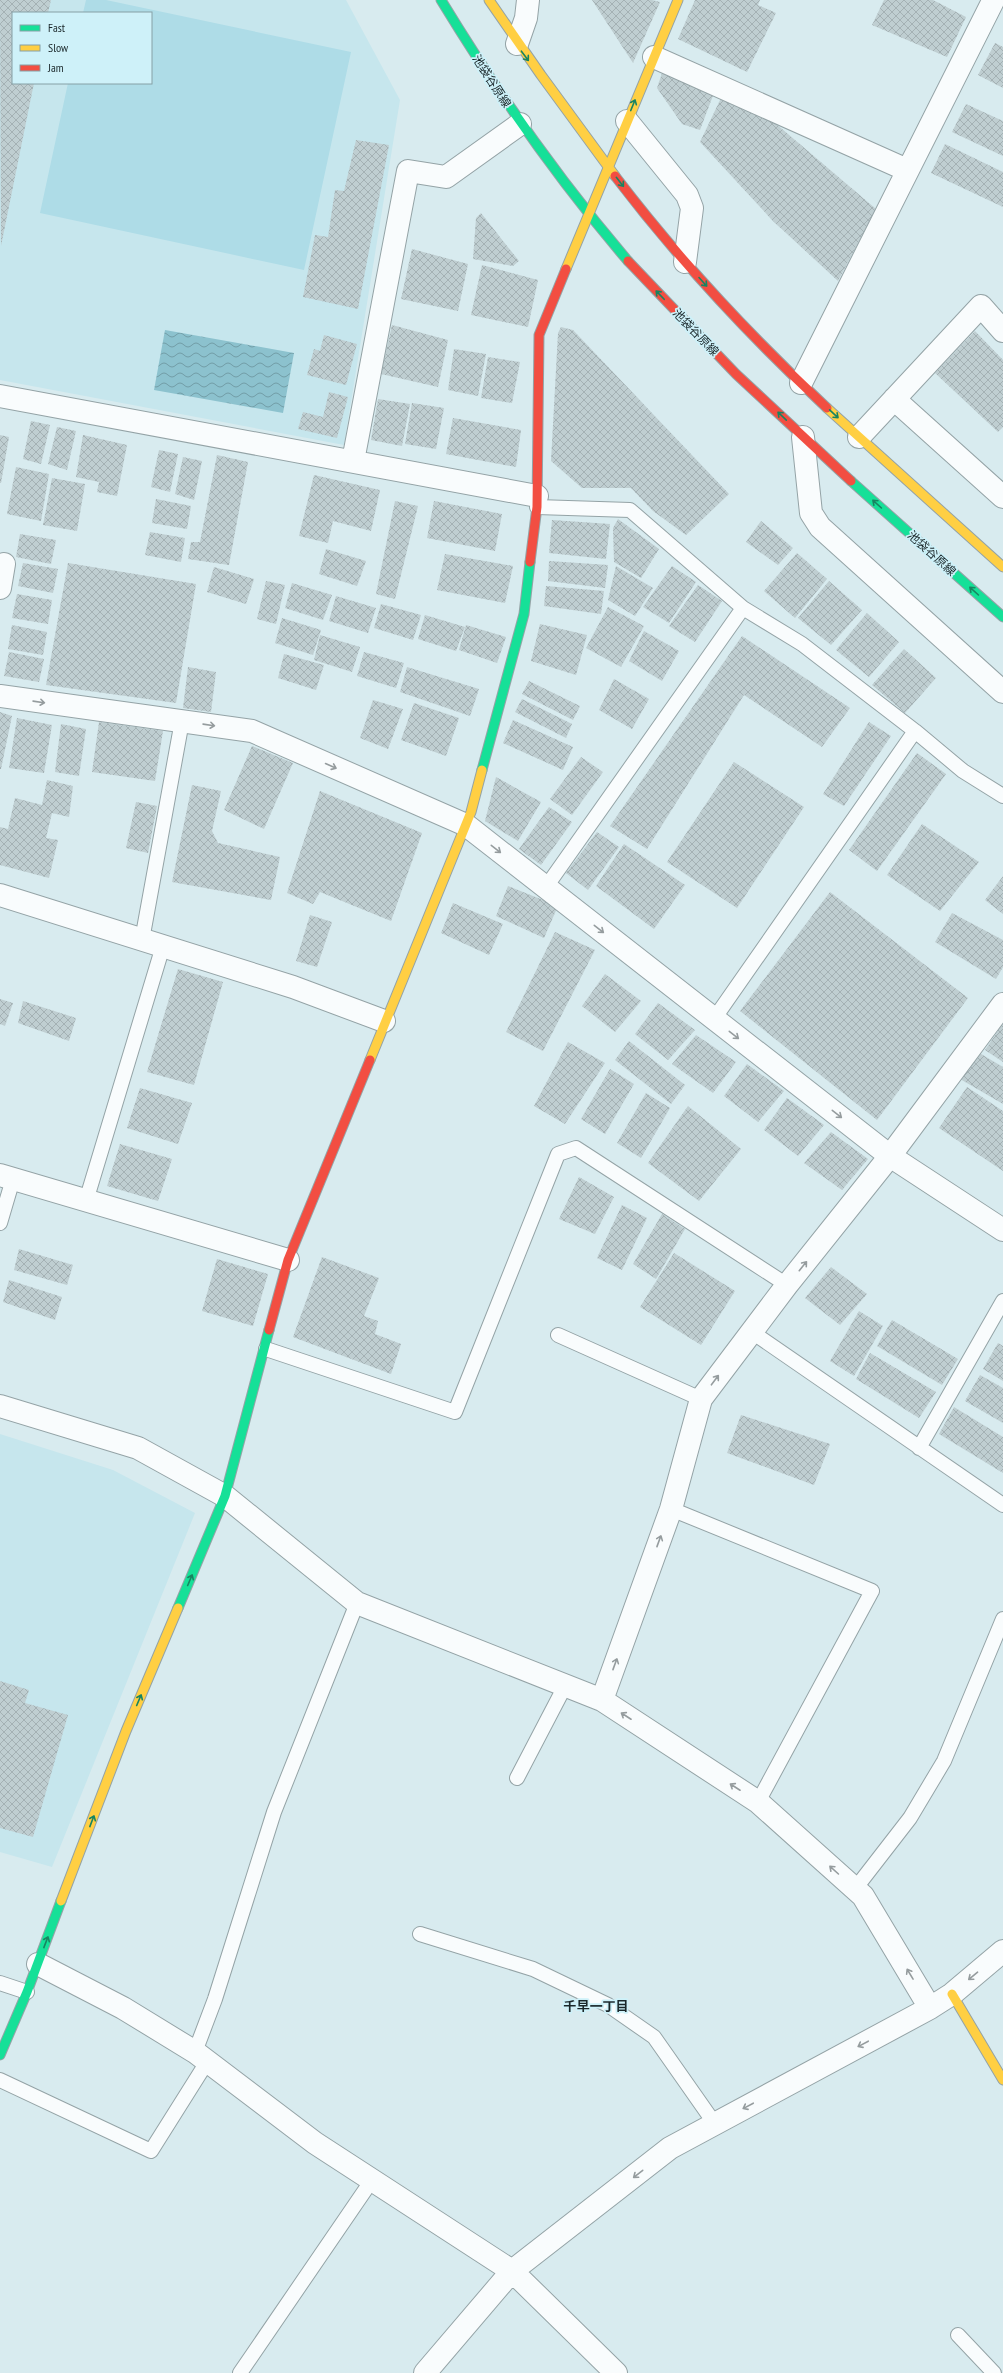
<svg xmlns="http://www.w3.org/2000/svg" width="1003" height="2373" font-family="'PT Sans Narrow','Noto Sans JP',sans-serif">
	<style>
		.built { fill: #c6e6ed; fill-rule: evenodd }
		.pitch { fill: #aedce7 }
		.water { fill: url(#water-waves) }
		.building { fill: url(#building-cross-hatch) }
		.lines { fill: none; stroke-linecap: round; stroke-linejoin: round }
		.lane-casing { stroke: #94a3a6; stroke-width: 16 }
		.street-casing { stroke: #94a3a6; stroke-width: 24 }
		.fast-casing { stroke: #94a3a6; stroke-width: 11 }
		.slow-casing { stroke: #94a3a6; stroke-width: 11 }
		.jam-casing { stroke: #94a3a6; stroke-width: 11 }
		.lane { stroke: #f9fcfd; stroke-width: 14 }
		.street { stroke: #f9fcfd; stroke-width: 22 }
		.fast { stroke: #16e098; stroke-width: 9 }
		.slow { stroke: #ffcf43; stroke-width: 9 }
		.jam { stroke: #f24e42; stroke-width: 9 }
		.oneway { stroke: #188461 }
		.oneway2 { stroke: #959c9e }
		.labels { text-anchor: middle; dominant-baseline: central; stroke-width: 3.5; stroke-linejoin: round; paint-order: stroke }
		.street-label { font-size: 12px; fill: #1a272a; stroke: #cef1f9 }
		.neighbourhood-label { font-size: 13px; font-weight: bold; fill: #1a272a; stroke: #cef1f9 }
	</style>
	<defs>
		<pattern id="water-waves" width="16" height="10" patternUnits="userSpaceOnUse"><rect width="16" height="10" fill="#8cc2ce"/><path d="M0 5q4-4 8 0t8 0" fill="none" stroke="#729ea7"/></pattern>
		<pattern id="building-cross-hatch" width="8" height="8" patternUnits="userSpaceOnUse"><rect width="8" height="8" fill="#bfced1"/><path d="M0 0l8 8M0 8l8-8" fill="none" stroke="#a4b1b4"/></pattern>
	</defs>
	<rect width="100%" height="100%" fill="#d8ebef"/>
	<path class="built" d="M0 0H346L400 100 344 445 0 380ZM13 13H151V83H13Z
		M0 1434 113 1470 195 1513 52 1867 0 1852Z"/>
	<path class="pitch" d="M86 0H106L351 52 304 270 40 213 68 83H151V13H83Z"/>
	<path class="water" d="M165 330 294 353 283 413 154 390Z"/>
	<path class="building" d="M0 0H51L48 13H13V83H34L1 246Z
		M592 0H652L660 2 633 63Z
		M695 0H760L758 5 776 13 747 72 678 39Z
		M884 0H933L966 17 947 57 872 25Z
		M995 43 1003 47V88L978 75Z
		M668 71 714 93 700 130 682 124 657 88 662 73Z
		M721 98 768 117 876 209 838 281 773 221 700 142Z
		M966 104 1003 121V156L952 132Z
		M356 140 389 145 358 309 303 297 315 235 328 237 335 190 344 191Z
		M945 144 1003 172V207L931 173Z
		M481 213 519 261 513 266 473 259 476 218Z
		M412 249 468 264 458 311 401 299Z
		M482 265 538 280 528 327 471 315Z
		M392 325 448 340 438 387 381 374Z
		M561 327 573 330 729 494 686 535 653 511 631 488H582L551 461 558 333Z
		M975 331 1003 360V427L998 432 935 373Z
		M324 335 357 344 346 385 307 375 314 349 320 351Z
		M454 349 486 354 478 396 448 390Z
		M488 357 520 362 512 403 481 398Z
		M329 392 348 397 337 438 298 429 303 412 323 417Z
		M378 399 410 404 402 446 371 440Z
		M412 403 444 408 436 449 405 444Z
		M453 418 521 430 516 467 446 454Z
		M31 421 50 425 41 464 23 459Z
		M57 427 76 431 67 470 48 464Z
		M0 435 9 437 1 483H0Z
		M83 435 127 445 117 496 97 492 99 482 76 477Z
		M159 450 178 454 170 492 151 487Z
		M217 455 248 462 229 565 188 559 191 542H200Z
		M183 457 202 461 194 500 175 494Z
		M16 467 49 474 41 521 7 514Z
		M314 475 380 490 371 531 333 521 328 543 299 536Z
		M52 478 85 484 77 531 43 525Z
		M156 499 191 506 187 529 152 523Z
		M395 501 418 506 395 599 376 594Z
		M434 501 502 514 495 551 427 538Z
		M618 519 659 549 641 578 614 562 613 528Z
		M552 520 610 524 606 559 549 553Z
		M761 521 793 548 778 565 746 542Z
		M150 532 185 538 181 562 145 555Z
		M20 534 56 540 51 564 16 557Z
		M326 549 366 561 357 586 319 574Z
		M797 553 827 579 795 618 764 591Z
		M445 554 513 566 505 603 437 590Z
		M549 561 608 565 605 588 548 581Z
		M23 563 58 569 53 593 18 586Z
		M68 563 196 584 176 703 46 685Z
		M616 566 653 588 635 616 608 600Z
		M672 566 696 582 669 623 643 607Z
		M214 567 254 579 246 604 207 592Z
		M266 581 285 585 276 624 257 619Z
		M829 581 862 610 831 645 798 618Z
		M292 583 332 595 323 620 285 608Z
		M698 585 722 601 695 642 669 626Z
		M546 586 604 591 601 614 544 606Z
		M17 594 52 600 48 624 12 618Z
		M336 596 376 608 368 633 329 621Z
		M381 604 421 615 413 640 374 628Z
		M608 607 644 626 621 667 586 648Z
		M867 613 899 642 869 677 836 650Z
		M425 615 465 627 456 651 418 639Z
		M282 618 321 630 313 655 275 643Z
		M540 624 587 635 576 675 531 661Z
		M12 625 47 632 43 655 8 649Z
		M466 625 506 637 497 663 459 650Z
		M644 631 679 651 662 681 629 661Z
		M320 635 360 647 352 672 314 660Z
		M742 636 850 708 822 747 744 695 647 849 610 826Z
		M904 649 936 678 905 713 872 685Z
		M9 652 44 659 39 682 4 676Z
		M364 652 404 663 396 688 357 676Z
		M284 654 324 665 316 690 278 678Z
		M188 667 216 672 211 712 183 708Z
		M407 667 479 689 470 716 400 692Z
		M614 679 649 699 632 729 599 710Z
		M529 681 580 706 573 720 522 694Z
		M522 699 572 724 566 738 515 712Z
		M373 700 403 709 388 749 360 738Z
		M414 703 459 718 446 756 401 740Z
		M0 712 12 716 1 769H0Z
		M17 718 52 725 44 773 9 768Z
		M513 720 573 747 563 770 503 743Z
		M99 722 163 731 155 781 92 772Z
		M869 722 891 736 844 806 823 794Z
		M61 724 86 729 79 776 55 772Z
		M252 746 293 763 264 829 224 810Z
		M917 753 946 774 877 871 849 850Z
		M581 757 603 772 572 815 550 799Z
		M734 762 804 807 737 908 667 862Z
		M496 777 541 802 518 841 485 821Z
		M47 780 73 786 69 817 52 813 46 838 58 840 49 878 0 865V827L8 829 15 798 42 805Z
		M192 785 221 791 212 831 218 843 280 857 271 900 172 882Z
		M320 791 422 833 391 921 320 892 313 904 287 893Z
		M136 802 157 806 148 853 126 848Z
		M549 807 572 822 541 865 519 849Z
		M922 824 979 862 940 911 887 875Z
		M597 832 619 847 588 890 566 873Z
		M624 844 685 885 654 929 596 886Z
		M1003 876V914L985 900Z
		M508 886 558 906 544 938 496 916Z
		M830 892 968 998 877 1120 740 1011Z
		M453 903 503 924 489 955 441 933Z
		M952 913 1003 940V967L996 979 935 942Z
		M310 915 332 922 317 967 296 961Z
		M555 932 595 950 543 1051 506 1032Z
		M178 969 223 982 194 1085 147 1072Z
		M605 974 641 1001 615 1032 582 1006Z
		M0 999 13 1003 5 1026 0 1024Z
		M23 1001 76 1018 69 1041 18 1023Z
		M658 1003 695 1030 668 1060 635 1034Z
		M1003 1020V1062L985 1050 998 1031 993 1027Z
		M696 1035 736 1062 713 1093 672 1064Z
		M629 1041 685 1085 671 1104 615 1060Z
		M568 1042 605 1063 565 1124 534 1106Z
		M976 1051 1003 1067V1104L960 1079Z
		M747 1064 784 1091 758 1122 724 1096Z
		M610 1069 634 1084 605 1134 581 1119Z
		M967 1087 1003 1111V1171L939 1128Z
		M140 1088 192 1103 178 1144 127 1128Z
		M646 1093 670 1108 641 1158 617 1143Z
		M787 1098 824 1125 798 1156 764 1130Z
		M688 1106 741 1149 699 1201 648 1163Z
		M831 1132 868 1159 842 1190 804 1163Z
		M120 1144 172 1159 158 1201 107 1186Z
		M579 1177 614 1197 595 1234 559 1219Z
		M622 1205 647 1218 622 1270 597 1258Z
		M662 1214 685 1229 656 1279 633 1264Z
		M19 1249 73 1265 67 1285 14 1270Z
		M674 1253 735 1291 701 1345 640 1307Z
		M322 1257 379 1278 364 1316 378 1321 375 1334 401 1344 391 1374 293 1337Z
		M217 1259 268 1274 253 1326 202 1311Z
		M831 1267 867 1294 840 1325 805 1298Z
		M9 1280 62 1297 55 1320 3 1302Z
		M859 1311 883 1326 854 1376 830 1361Z
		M892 1320 958 1359 942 1385 877 1346Z
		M998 1343 1003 1346V1381L983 1369Z
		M870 1353 936 1392 919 1418 856 1379Z
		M980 1375 1003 1388V1423L965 1401Z
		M954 1407 1003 1437V1473L939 1434Z
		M741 1415 830 1444 814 1485 727 1453Z
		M0 1681 29 1690 25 1703 68 1715 33 1837 0 1828Z"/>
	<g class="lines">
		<defs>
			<path id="lane" d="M537 507 630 510 743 608 802 644 915 731 963 771 1003 796
				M546 887 743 608
				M142 940 182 721
				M714 1019 915 731
				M86 1201 163 946
				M0 1223 13 1179
				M752 1332 1003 1505
				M558 1335 701 1399
				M266 1349 455 1412 558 1154 576 1148 787 1285
				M919 1448 1003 1301
				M671 1509 872 1591 758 1802
				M517 1778 565 1686
				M855 1889 910 1818 944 1761 1003 1619
				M420 1934 533 1969 608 2005 654 2037 715 2124
				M0 1983 27 1992
				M195 2052 215 1999 274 1812 357 1603
				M0 2080 151 2151 207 2062
				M958 2335 994 2373
				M240 2373 372 2180"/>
			<path id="street" d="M517 44 526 18 528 0
				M654 57 907 170
				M627 121 687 195 692 208 685 262
				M801 383 993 1
				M0 396 537 496
				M894 399 1003 497
				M803 437 811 513 820 527 1003 692
				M859 437 981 306 1003 331
				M353 461 408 171 446 177 520 124
				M0 588 4 564
				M0 696 252 731 466 825 890 1156 1003 1230
				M0 895 293 987 384 1021
				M0 1175 288 1260
				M0 1406 138 1448 225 1496 357 1603 602 1700 758 1802 863 1896 930 2008
				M602 1700 671 1509 701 1399 787 1285 890 1156 1003 1004
				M38 1964 123 2008 195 2052 315 2143 512 2271 616 2373
				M425 2373 512 2271 670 2148 930 2008 952 1994 1003 1951"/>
			<path id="fast" d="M441 0C497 92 558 179 628 261
				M851 481 1003 617
				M482 770 524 614 530 562
				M178 1608 225 1496 269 1330
				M0 2055 27 1992 61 1901"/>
			<path id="slow" d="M489 0 541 75 615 176
				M566 269 678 0
				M827 408 1003 567
				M370 1060 471 812 482 770
				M61 1901 126 1731 178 1608
				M952 1994 1003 2080"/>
			<path id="jam" d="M615 176C679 260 750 336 827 408
				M628 261 736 374 851 481
				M530 562 537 507 539 335 566 269
				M269 1330 288 1260 370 1060"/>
		</defs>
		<use href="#lane" class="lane-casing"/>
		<use href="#street" class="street-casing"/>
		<use href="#fast" class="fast-casing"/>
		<use href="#slow" class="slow-casing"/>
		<use href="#jam" class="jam-casing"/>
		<use href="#lane" class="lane"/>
		<use href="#street" class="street"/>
		<use href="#fast" class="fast"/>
		<use href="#slow" class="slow"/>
		<use href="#jam" class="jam"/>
	</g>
	<defs><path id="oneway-shaft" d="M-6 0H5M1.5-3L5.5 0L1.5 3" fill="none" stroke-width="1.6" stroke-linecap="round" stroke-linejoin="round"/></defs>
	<g class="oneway">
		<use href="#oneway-shaft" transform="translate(525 56) rotate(53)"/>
		<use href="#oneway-shaft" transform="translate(633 105) rotate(-68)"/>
		<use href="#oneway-shaft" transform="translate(620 182) rotate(52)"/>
		<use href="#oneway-shaft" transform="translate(703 282) rotate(48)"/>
		<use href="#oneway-shaft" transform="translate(660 295) rotate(-134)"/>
		<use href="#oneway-shaft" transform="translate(834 414) rotate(43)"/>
		<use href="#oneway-shaft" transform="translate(782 416) rotate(-136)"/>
		<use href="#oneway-shaft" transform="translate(877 504) rotate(-138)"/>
		<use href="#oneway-shaft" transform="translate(974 591) rotate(-138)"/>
		<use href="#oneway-shaft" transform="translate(190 1580) rotate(-67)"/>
		<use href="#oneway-shaft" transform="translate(139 1700) rotate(-67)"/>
		<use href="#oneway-shaft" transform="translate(92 1821) rotate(-69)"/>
		<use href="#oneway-shaft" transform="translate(46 1942) rotate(-69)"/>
	</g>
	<g class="oneway2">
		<use href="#oneway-shaft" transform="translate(39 702) rotate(8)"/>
		<use href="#oneway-shaft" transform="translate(209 725) rotate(8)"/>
		<use href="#oneway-shaft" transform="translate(331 766) rotate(24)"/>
		<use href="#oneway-shaft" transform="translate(496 849) rotate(38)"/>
		<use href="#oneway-shaft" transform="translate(599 929) rotate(38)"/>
		<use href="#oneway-shaft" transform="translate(734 1035) rotate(38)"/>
		<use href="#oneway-shaft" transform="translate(837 1114) rotate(38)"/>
		<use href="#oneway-shaft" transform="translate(803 1266) rotate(-51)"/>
		<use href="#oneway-shaft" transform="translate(715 1380) rotate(-53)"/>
		<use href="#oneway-shaft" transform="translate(659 1541) rotate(-70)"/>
		<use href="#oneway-shaft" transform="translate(615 1664) rotate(-70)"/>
		<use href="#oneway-shaft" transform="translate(626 1716) rotate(-147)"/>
		<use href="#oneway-shaft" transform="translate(735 1787) rotate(-147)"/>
		<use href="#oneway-shaft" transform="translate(834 1870) rotate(-138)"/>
		<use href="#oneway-shaft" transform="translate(910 1974) rotate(-121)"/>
		<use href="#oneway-shaft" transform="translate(973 1976) rotate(140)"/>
		<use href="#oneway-shaft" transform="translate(863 2044) rotate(152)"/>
		<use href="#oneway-shaft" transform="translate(748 2106) rotate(152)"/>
		<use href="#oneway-shaft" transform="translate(638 2174) rotate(142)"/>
	</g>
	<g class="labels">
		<g class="street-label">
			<text transform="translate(492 81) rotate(57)">池袋谷原線</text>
			<text transform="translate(696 332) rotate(46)">池袋谷原線</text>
			<text transform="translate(932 553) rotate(42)">池袋谷原線</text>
		</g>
		<g class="neighbourhood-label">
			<text x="596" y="2006">千早一丁目</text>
		</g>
	</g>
	<rect x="12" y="12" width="140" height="72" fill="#cef1f9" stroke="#86a0a6"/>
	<rect x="20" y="25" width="20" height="6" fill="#16e098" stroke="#86a0a6"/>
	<text x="48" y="32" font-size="12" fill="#1a272a">Fast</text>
	<rect x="20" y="45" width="20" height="6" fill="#ffcf43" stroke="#86a0a6"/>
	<text x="48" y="52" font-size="12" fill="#1a272a">Slow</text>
	<rect x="20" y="65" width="20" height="6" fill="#f24e42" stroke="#86a0a6"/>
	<text x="48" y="72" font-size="12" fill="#1a272a">Jam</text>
</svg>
